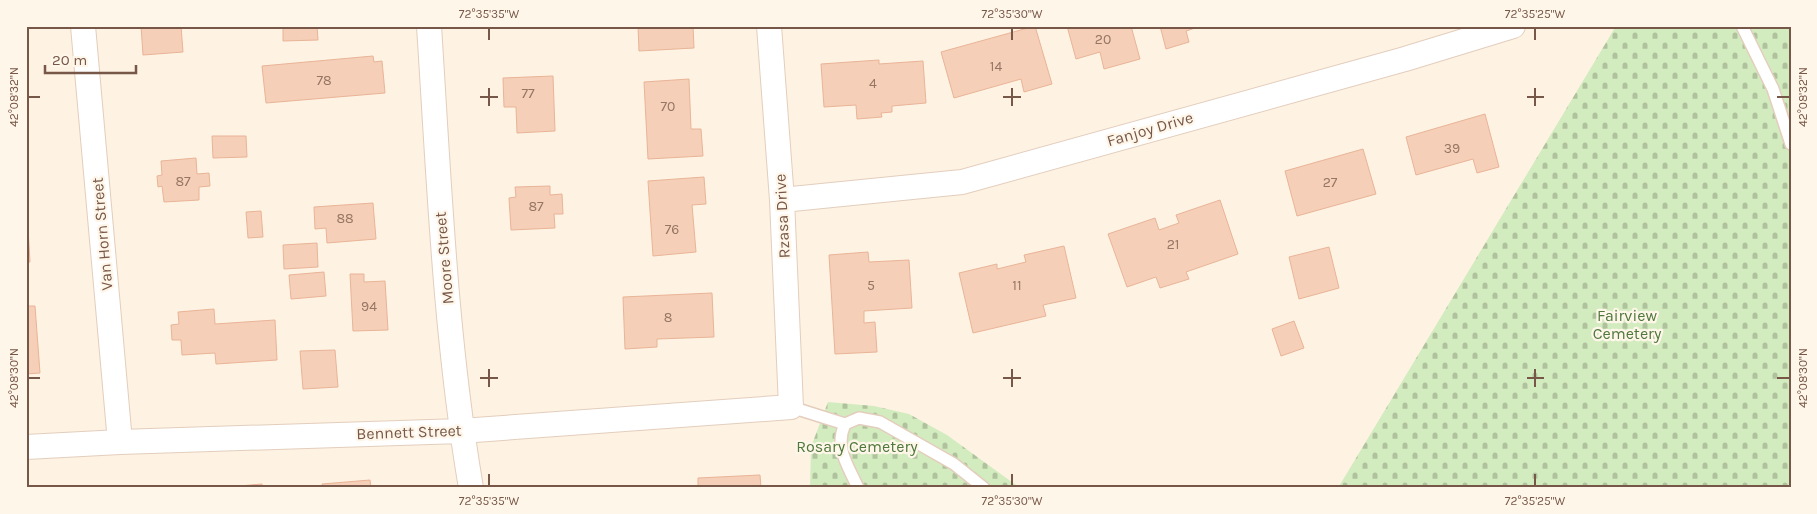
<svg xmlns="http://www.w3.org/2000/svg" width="1817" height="514" font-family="Karla,sans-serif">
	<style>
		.cemetery { fill: url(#cemetery-stones) }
		.building { fill: #f5cfb8; stroke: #e9b497 }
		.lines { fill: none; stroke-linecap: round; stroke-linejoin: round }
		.lane-casing { stroke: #e3cebd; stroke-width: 14 }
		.street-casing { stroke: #e3cebd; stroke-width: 26 }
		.lane { stroke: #fff; stroke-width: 11 }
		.street { stroke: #fff; stroke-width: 24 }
		.ticks { fill: none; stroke: #775747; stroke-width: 2 }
		.labels { text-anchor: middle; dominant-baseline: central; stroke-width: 4.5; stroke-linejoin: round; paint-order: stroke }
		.number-label { font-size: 14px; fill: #967563 }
		.street-label { font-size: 16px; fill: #775747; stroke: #fff6ea }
		.park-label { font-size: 16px; fill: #4e783c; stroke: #fff6ea }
		.neatline { fill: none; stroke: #775747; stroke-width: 2 }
		.ticks-label { font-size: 12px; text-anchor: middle; fill: #775747 }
	</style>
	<defs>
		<pattern id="cemetery-stones" width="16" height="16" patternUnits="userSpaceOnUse" patternTransform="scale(1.25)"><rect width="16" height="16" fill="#d3ecbf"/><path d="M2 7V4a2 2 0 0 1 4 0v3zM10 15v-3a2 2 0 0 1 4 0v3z" fill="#b0c29d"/></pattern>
	</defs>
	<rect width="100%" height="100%" fill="#fef2e2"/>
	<path class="cemetery" d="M1616 26H1791V488H1338Z
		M828 402 874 406 909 414 947 435 1020 488H810L811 447Z"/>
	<path class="building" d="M141 26H181L183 52 143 55Z
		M283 26H317L318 40 283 41Z
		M638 26H693L694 48 639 51Z
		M1035 26 1052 84 1024 92 1021 79 954 98 941 52Z
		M1067 26H1131L1140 59 1104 69 1100 52 1076 59Z
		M1160 26H1201L1186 31 1189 42 1166 49Z
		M373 56 374 62 382 61 385 93 266 103 262 66Z
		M879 60V64L923 61 926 103 892 106V112L881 113 882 117 857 119 856 105 824 107 821 64Z
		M553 76 555 131 517 133 516 107H504L503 78Z
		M689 79 691 129H701L703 156 648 159 644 82Z
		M1485 114 1499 167 1477 173 1473 159 1416 175 1406 137Z
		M212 136H246L247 157 213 158Z
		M1363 149 1376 194 1297 216 1285 171Z
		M196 158 197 174 209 173 210 186 199 187V200L164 202 162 186 158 187 157 176 162 175 161 161Z
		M704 177 706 204 692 205 696 252 653 256 648 181Z
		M550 186V195L562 194 563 214H554L555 228 511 230 509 198 516 197 515 187Z
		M1220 200 1238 254 1186 272 1189 279 1160 288 1156 277 1127 287 1108 234 1155 218 1159 230 1179 223 1176 215Z
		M373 203 376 239 327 243 326 228 315 229 314 207Z
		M261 211 263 237 248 238 246 212Z
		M26 228H28L30 262H26Z
		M317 243 318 267 284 269 283 245Z
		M1064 246 1076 298 1043 305 1046 316 973 333 959 273 997 264V269L1026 262 1024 255Z
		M1329 247 1339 288 1299 299 1289 257Z
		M868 252 869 262 909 260 912 308 864 311V323L875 322 877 352 835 354 829 255Z
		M324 272 326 296 291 299 289 275Z
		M350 274H364V282L385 281 388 330 353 331Z
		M712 293 714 337 657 339V347L625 349 623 297Z
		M26 306H35L40 373 26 374Z
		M214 309 215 324 275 320 277 360 216 364 215 353 182 355 181 340H172L171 325 179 324 178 312Z
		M1294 321 1304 348 1281 356 1272 329Z
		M335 350 338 387 303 389 300 351Z
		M760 475 761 488H698V478Z
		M370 480 371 488H323L322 484Z
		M262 484 263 488H228V487Z"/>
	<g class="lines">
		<defs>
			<path id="lane" d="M1742 26 1773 89 1791 144
				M791 407 845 424
				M858 488C848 465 834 448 845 424L859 418 880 422 954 464 984 488"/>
			<path id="street" d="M83 26 120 442
				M429 26C439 180 445 335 471 488
				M782 200 962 182 1405 59 1513 26
				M26 447 120 442 461 431 791 407 782 200 769 26"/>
		</defs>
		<use href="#lane" class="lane-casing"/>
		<use href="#street" class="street-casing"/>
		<use href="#lane" class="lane"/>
		<use href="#street" class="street"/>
	</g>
	<path class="ticks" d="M489 28V40M1012 28V40M1535 28V40M489 88V106M1012 88V106M1535 88V106M28 97H40M480 97H498M1003 97H1021M1527 97H1544M1777 97H1790M489 369V387M1012 369V387M1535 369V387M28 378H40M480 378H498M1003 378H1021M1527 378H1544M1777 378H1790M489 474V486M1012 474V486M1535 474V486"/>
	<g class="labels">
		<g class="number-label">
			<text x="1103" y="39">20</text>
			<text x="996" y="66">14</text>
			<text x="324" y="80">78</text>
			<text x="873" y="83">4</text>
			<text x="528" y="93">77</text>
			<text x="668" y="106">70</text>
			<text x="1452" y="148">39</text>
			<text x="183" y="181">87</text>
			<text x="1330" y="182">27</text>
			<text x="536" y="206">87</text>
			<text x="345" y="218">88</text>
			<text x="672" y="229">76</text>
			<text x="1173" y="244">21</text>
			<text x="871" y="285">5</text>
			<text x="1017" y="285">11</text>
			<text x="369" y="306">94</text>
			<text x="668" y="317">8</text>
		</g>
		<g class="street-label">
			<text transform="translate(1150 129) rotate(-16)">Fanjoy Drive</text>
			<text transform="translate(782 216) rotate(-93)">Rzasa Drive</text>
			<text transform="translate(102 234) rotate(-95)">Van Horn Street</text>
			<text transform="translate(444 258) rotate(-95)">Moore Street</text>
			<text transform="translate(409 432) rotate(-2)">Bennett Street</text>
		</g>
		<g class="park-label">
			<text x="1627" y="315">Fairview<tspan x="1627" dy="18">Cemetery</tspan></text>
			<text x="857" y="446">Rosary Cemetery</text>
		</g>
	</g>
	<rect width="1817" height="514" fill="none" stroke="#fff6ea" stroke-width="55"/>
	<path d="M45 65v8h91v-8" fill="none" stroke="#775747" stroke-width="2.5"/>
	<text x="52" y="65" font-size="15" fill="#775747" stroke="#fff6ea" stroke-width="4" paint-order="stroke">20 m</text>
	<rect x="28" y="28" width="1762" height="458" class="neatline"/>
	<g class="ticks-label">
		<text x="489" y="18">72°35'35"W</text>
		<text x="1012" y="18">72°35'30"W</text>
		<text x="1535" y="18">72°35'25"W</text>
		<text transform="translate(14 97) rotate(-90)" y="4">42°08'32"N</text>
		<text transform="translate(1803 97) rotate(-90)" y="4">42°08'32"N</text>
		<text transform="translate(14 378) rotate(-90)" y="4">42°08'30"N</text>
		<text transform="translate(1803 378) rotate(-90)" y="4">42°08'30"N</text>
		<text x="489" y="505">72°35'35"W</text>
		<text x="1012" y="505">72°35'30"W</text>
		<text x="1535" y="505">72°35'25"W</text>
	</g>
</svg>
